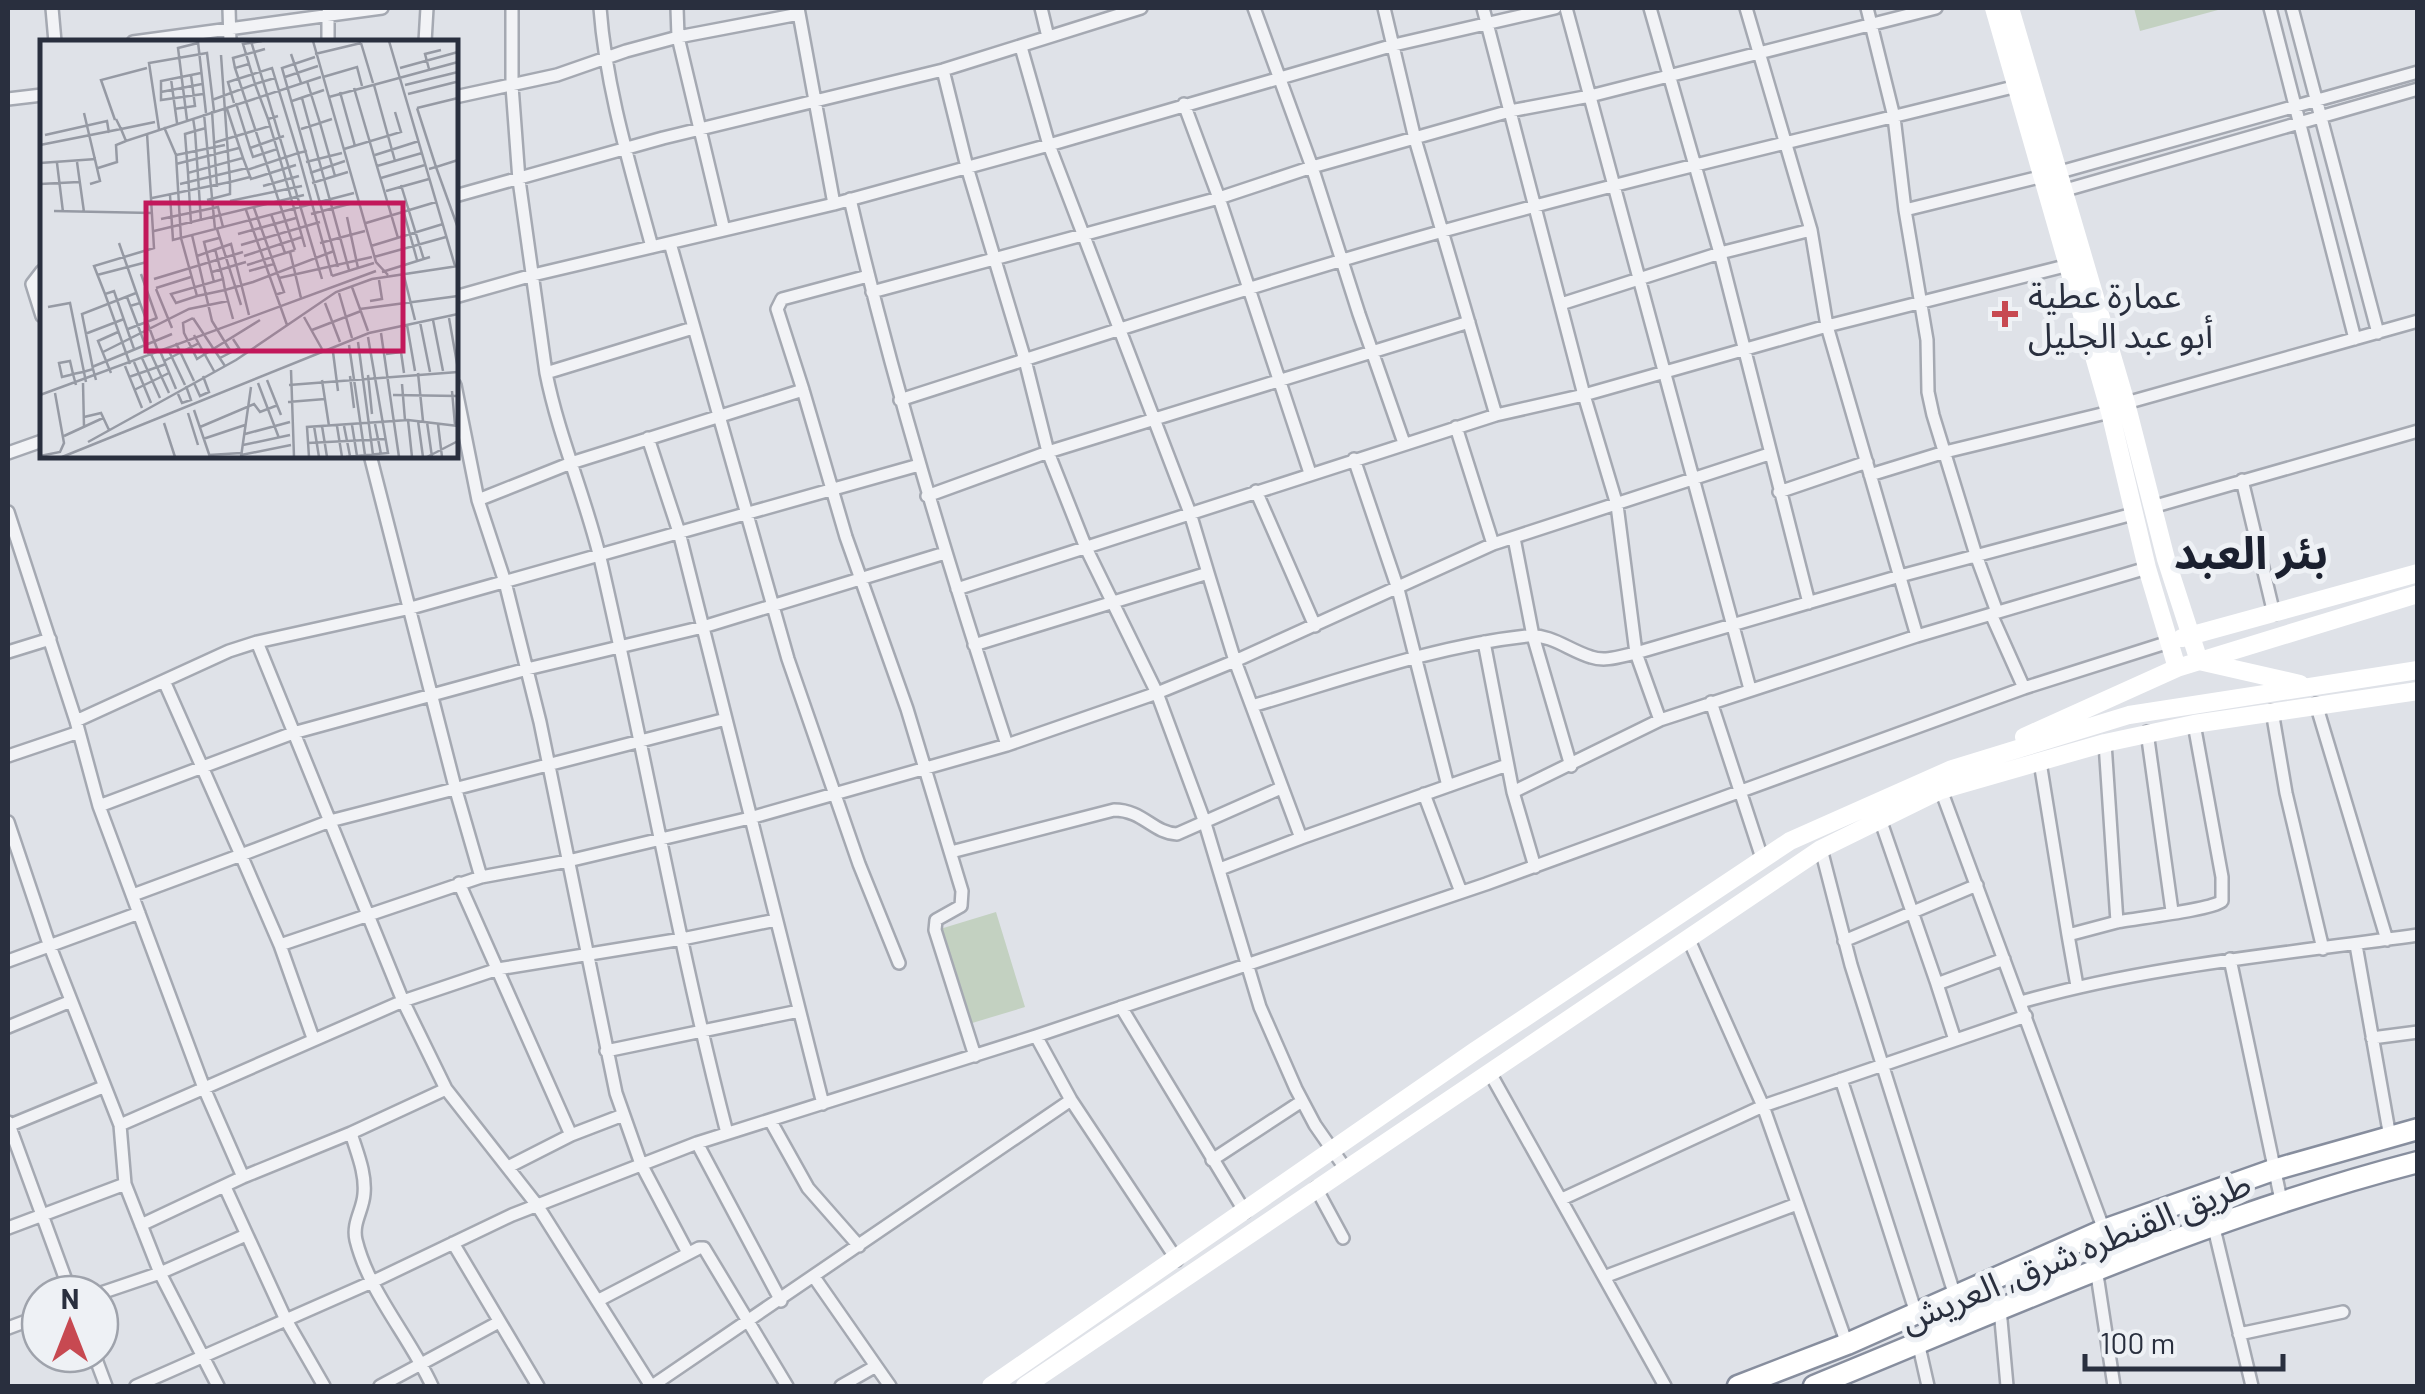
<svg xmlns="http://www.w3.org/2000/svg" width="2425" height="1394" font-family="Barlow,'Noto Sans Arabic',sans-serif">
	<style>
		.green { fill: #c3d1c1 }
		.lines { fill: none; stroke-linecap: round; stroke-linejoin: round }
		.minor-casing { stroke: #a5a9b2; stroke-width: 16 }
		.trunk-casing { stroke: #878e9e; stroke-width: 25 }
		.minor { stroke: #f2f3f6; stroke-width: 11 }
		.secondary { stroke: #fff; stroke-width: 18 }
		.trunk { stroke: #fff; stroke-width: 20 }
		.poi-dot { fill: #c74951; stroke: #eef1f5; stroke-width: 4 }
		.labels { text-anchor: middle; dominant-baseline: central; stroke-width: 10; stroke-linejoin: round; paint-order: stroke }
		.poi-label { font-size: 35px; fill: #292f3e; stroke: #eef1f5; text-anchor: start }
		.street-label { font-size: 35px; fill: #292f3e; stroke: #eef1f5 }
		.district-label { font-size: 45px; font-weight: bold; fill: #1b202f; stroke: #eef1f5 }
		.inset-road { fill: none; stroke: #969aa4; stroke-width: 2.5 }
		.view { fill: #c2185b; fill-opacity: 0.15; stroke: #c2185b; stroke-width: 5 }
		.inset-edge { fill: none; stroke: #292f3e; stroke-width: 5 }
	</style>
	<rect width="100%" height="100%" fill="#dfe2e8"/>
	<path class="green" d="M2134 8H2218V10L2140 31Z
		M996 912 1025 1007 969 1024 940 929Z"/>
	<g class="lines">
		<defs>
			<path id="minor" d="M52 8 55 42
				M229 8 230 42
				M512 8V86L519 180 546 373
				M600 8C606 89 631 169 652 247
				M677 8 678 37 799 14
				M798 8 834 204
				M1041 8 1048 37
				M1254 8 1312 167 1359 314 1404 443
				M1384 8 1415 139 1496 415
				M1483 8 1584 395 1617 505 1636 653 1660 720
				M1566 8 1750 689
				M1650 8 1720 253 1809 603
				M1746 8 1811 230 1827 326 1917 636
				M1867 8 1894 117 1905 210 1927 340 1928 392 1933 415 1976 555 1997 612
				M2270 8 2355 339
				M2292 8 2378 333
				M328 12V42
				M133 42 382 8
				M425 42 427 8
				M943 70 967 167 1025 360 1048 452 1086 548 1157 693 1204 820 1260 1007 1296 1089 1315 1125 1345 1168
				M455 97 557 75 626 51 678 37 724 230
				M8 99 42 95
				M1184 104 1219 198 1310 473
				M2062 191 2418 89
				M455 196 663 138 943 70 1141 8
				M850 199C893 384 948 564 1007 745
				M1905 210 2060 172 2418 72
				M670 243 788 659 859 864 899 963
				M42 271 32 284 42 316
				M872 292 1219 198 1312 167 1510 111 1590 96 1936 8
				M455 297 533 275 834 204 1049 145 1394 45 1555 8
				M1561 304 1720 253 1811 230
				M693 328 546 373C559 438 586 498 601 562 645 752 678 944 727 1133
				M455 385 478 500 505 582 540 722 616 1093 641 1164 688 1253
				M803 390 777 309 782 299 868 276
				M900 400C1081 342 1261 282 1443 231 1633 178 1826 134 2017 86
				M2126 403 2418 321
				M1456 427 1493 544
				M648 438 679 532 726 719
				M8 453 42 441
				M370 455 455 787 481 877
				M1870 475 1945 452 2110 412
				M2242 480 2274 614
				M1256 491 1315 626
				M1779 492 1867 462
				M927 496 1048 452 1469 322
				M478 500 571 463 803 390 846 537 907 709 962 891 961 906 936 920 935 930 975 1056
				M2152 507 2418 431
				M8 512 76 721 99 806 204 1088 243 1177
				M1514 538 1533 636 1571 766
				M1208 573 1235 661 1301 838 1220 869
				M957 589 1496 415 1584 395 1827 326 2069 265
				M1991 614 2024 688
				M257 642 403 1001 446 1089 537 1205 651 1386
				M1484 642 1513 792 1535 867
				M974 645 1208 573 1190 513 1049 145 1021 47
				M8 652 50 639
				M1711 702 1762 858
				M2316 704 2387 940
				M1252 706C1342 680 1433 646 1527 636 1552 634 1568 650 1591 657 1606 662 1621 656 1636 653L1900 576 2133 514
				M2272 711 2286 793 2323 949
				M76 721 229 651 257 642 411 608 919 465
				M2147 732 2172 911
				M8 756 79 732
				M2040 762 2068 935
				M1448 786 1507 765
				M1941 790 2104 1230
				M1513 792 1660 720 1917 636 2147 568
				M1424 794 1461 892
				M99 806 293 733 527 669 703 627 945 553
				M1880 819 1937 984 2004 959
				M8 822 49 944 120 1125
				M1301 838 1448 786 1398 589 1354 459
				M1821 849 1851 965 1955 1296
				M951 852 1114 810C1143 810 1153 833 1177 834L1281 788
				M459 883 571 1135
				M133 895 241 855 164 681
				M2117 922C2137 918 2211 910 2222 901V877L2194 724
				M1689 940 1763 1106 1847 1344
				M1844 941 1977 885
				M280 945 313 1038
				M2356 945 2390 1137
				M2230 959 2281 1200
				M8 961 139 913
				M1937 984 1955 1040
				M2077 986 2068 935 2117 922 2105 743
				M2021 1002C2150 965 2285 954 2418 935
				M1121 1007 1245 1212
				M8 1027 71 1001
				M1036 1036 1071 1100 1177 1260
				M2372 1038 2418 1032
				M606 1051 799 1011
				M1490 1073 1665 1386
				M1841 1079 1916 1313
				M823 1104 726 719 330 821 241 855 280 945 481 877 568 861 750 818 1007 745 1157 693 1235 661 1493 544 1769 454
				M770 1120 808 1188 859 1246
				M8 1122 71 1294
				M8 1126 103 1087
				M697 1143 781 1301
				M1212 1160 1302 1101
				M508 1167 571 1135 623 1115
				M225 1187 286 1320 324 1386
				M1316 1188 1343 1238
				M1562 1199 1763 1106 2026 1016
				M2213 1224 2252 1386
				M141 1225 243 1177 351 1133
				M8 1228 125 1184
				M453 1243 538 1386
				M2096 1268 2114 1386
				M814 1277 876 1366 841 1386
				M1604 1277 1797 1204
				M98 1294 160 1273 246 1235
				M599 1300 699 1248H704L787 1386
				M2000 1309 2007 1386
				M8 1328 40 1316
				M2239 1334 2343 1312
				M1918 1342 1928 1386
				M94 1354 106 1386
				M876 1366 890 1386
				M136 1386 372 1282 512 1215 697 1143 1036 1036 1486 884 2024 688 2169 642
				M218 1386 160 1273 125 1184 120 1125 403 1001 498 969 682 939 776 920
				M380 1386 499 1322
				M432 1386C410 1337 369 1293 356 1240 352 1223 363 1210 364 1194 366 1173 357 1153 351 1133L446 1089
				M652 1386 1071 1100"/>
			<path id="trunk" d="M1738 1386 1847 1344 2104 1230 2273 1170 2418 1129
				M1814 1386C2016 1304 2205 1217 2418 1162"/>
		</defs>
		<use href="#minor" class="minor-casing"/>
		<use href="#trunk" class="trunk-casing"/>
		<use href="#minor" class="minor"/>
		<path class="secondary" d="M1994 8 2110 412 2147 568 2177 668
			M2010 8 2126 403 2166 559 2199 661 2300 684
			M2182 638 2418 573
			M2024 737 2177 668 2418 594
			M991 1386 1475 1051 1790 841 1952 769 2129 715 2418 670
			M1025 1386 1821 849 1941 790 2105 743 2194 724 2418 691"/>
		<use href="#trunk" class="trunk"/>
	</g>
	<path class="poi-dot" d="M2000 299h10v10h10v10h-10v10h-10v-10h-10v-10h10z"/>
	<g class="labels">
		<g class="poi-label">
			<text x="2028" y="294">عمارة عطية<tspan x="2028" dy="40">أبو عبد الجليل</tspan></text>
		</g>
		<g class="street-label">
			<text transform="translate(2075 1250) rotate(-22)">طريق القنطره شرق, العريش</text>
		</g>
		<g class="district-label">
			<text x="2251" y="551">بئر العبد</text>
		</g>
	</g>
	<g transform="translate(40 40)">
		<rect width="418" height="418" fill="#dfe2e8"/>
		<path class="inset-road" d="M211 1 282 239M222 1 203 4 209 24 195 28 255 210M273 1 336 222 348 235M349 1 415 226M158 2 166 73M321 3 333 43M251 14 261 43M275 14 321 3M275 17 242 28 298 227M209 24 215 44 235 38M195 28 193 18 225 9M360 28 418 12M389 29 385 14 401 10M161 33 121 41V60L163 54M245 37 278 26M283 37 317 27 322 46M131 39 137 83M267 41 280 83 292 79M334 45 355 121M365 45 418 32M314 48 358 198M121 52 162 44M300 52 315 106M368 54 416 42M289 57 418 22M262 58 309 230M172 60 215 44 228 79M252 61 284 50M194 63 188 42 232 28 258 113 267 111M196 63 210 108M377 68 396 127 389 129M377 68 418 58M134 69 155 66 151 35M172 71 177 147M44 73 60 141 50 144M164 74 175 189M153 78 155 91 145 94 148 133 203 118 187 69M76 79 81 89 115 82M75 80 61 40 107 28M147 80 138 8 158 3M124 87 136 115M119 89 109 23 167 13 174 71M261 89 280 83 295 136M5 95 67 81 69 93M173 103 230 86M0 105 81 89 86 101 281 37M237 109 228 79 238 76M304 109 361 92 355 72M335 115 379 101M203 118 211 139 256 125M418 120 396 127 418 188M37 122 44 172M266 122 302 113M0 123 56 119M17 123 23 172M136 124 199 108M337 126 382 113M58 128 77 122 76 105 86 101M207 130 240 119 237 109 213 117 210 108 244 96M148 133 151 184M270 133 305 121M341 138 385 125M272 143 308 132M0 144 39 142M140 144 207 128M361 145 384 220M223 146 259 136M346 151 389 139M130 155 133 200 314 153M112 158 190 142 181 15M167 160 190 154V142L210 137M190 161 262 146M206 170 247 285M14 171 112 173M364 173 377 220M231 174 245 213M271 174 317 162M307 177 318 228M121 179 178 167 183 187M161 181 155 91 166 88M326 183 396 162M177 189 201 265M114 191 264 155M198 194 256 178M152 195 172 281 191 312M79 203 100 263M280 203 325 191M201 205 280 182M331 206 403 184M265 207 240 119 258 113 292 236M175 209 183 239M250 212 261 258M157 216 191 204 209 275M204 216 262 197M334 217 406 197M234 224 244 252 235 255M207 225 255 210M209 231 234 224 214 168M172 232 206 222M342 232 390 217M101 234 117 279M57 235 107 222M292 236 334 223M364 236 375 280M239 238 332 217M114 239 203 212M174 242 164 202 179 198M312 247 328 291M116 248 151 237M116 249 132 288M299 253 312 298M65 254 54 226 114 208 107 93M157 256 141 198 136 115 185 105M87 257 109 315M330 261 342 259 339 240M285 263 300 302M90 266 100 263 118 311M8 267 30 263 46 342M320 269 418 256M264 277 282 309M153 278 143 283 144 293 157 319 220 280M153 278 185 326M409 278 418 329M193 279 185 250 183 239 131 254 136 263 157 256 185 250 213 242 294 211M393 280 403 331M380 282 390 332M367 285 375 331M88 289 117 278M272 290 321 271M341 293 359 417M45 294 84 279M154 295 174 331M318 302 333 415M136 303 154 341M309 305 325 415M127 307 145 345M120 311 136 349M63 312 149 269 188 261M293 312 298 351M111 314 129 353M346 314 361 312 364 333M102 318 120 358M180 318 199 308 193 299M124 321 159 303M94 322 111 363M90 324 65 254 74 251 94 309M85 326 102 368M52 327 132 294M53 329 42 274 96 253M251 330 254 417M71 333 58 301 78 292M378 333 383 381M328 335 332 374M310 336 314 368M89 337 126 324M227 340 241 375M282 340 289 386M43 343 44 387M154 343 160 356 169 352 163 336M218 343 239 398M362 344 365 380M36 345 33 334 30 321 19 323 22 337 30 335 33 334 43 332 53 329 56 340M249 345 418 332M94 350 129 333M412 351 415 385M138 354 142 363 151 360 146 346M0 355 336 231M353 355 418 356M248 362 285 359M154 370 170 417M148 373 158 405M44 377 61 373 69 390M368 380 372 417M378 381 383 417M387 382 392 417M124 383 135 417M335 384 341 414M398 384 402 417M312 385 317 416M274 386 279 417M282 386 287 417M297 386 302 417M304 386 310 416M160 387 214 364 220 372 238 365M205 394 250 382M24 396 63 378M163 399 205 385M48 402 196 320 296 252 332 239 418 226M268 403 345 399M203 405 250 395M169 415 201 413M201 415 251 405M0 416 20 412 24 403 15 353M22 417 329 293 418 274M201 417 211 347M269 417 267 387 368 380 418 386M306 417 348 413 328 297M387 417 418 401"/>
		<path class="view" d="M106 163H363V311H106Z"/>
		<rect width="418" height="418" class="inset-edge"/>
	</g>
	<rect width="2425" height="1394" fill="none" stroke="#292f3e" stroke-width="20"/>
	<g transform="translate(70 1324)"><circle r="48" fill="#eef1f5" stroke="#9fa3ac" stroke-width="2.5"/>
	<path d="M0-8L18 38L0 25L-18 38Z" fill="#c74951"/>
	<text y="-15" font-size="28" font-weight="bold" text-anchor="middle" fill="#292f3e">N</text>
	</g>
	<path d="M2085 1354v15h198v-15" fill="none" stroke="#292f3e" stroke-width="5"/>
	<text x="2100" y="1354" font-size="30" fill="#292f3e" stroke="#eef1f5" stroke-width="8" paint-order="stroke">100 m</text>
</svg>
